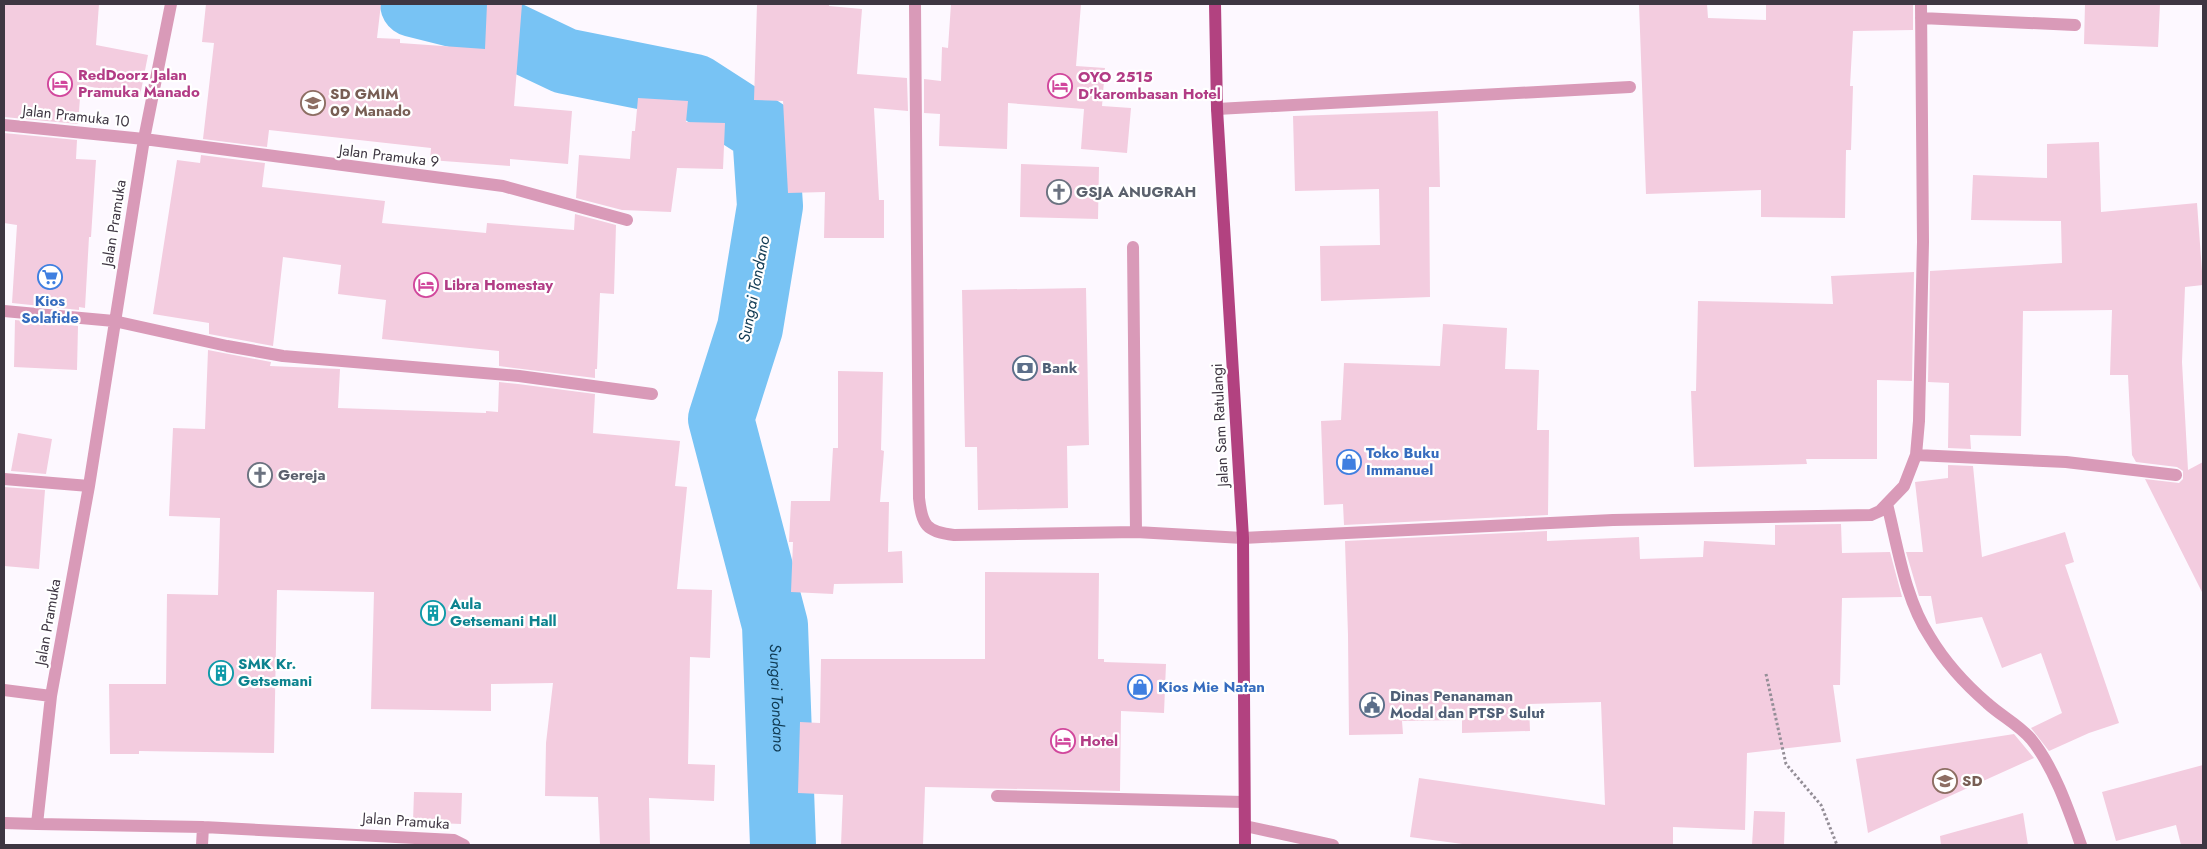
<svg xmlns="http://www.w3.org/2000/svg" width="2207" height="849" font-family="Jost,sans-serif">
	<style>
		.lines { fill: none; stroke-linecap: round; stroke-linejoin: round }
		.river { stroke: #78c3f4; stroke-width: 66 }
		.building { fill: #f3ccdf }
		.path { stroke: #948e97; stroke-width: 3; stroke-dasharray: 2.5 2.5; stroke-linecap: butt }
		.minor { stroke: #d99ab8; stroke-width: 12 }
		.major { stroke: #b24280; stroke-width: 12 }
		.labels { text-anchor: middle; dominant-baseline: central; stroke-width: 4.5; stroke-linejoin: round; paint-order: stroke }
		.hotel-label { font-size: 15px; font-weight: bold; fill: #b23c85; stroke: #fff; text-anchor: start }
		.education-label { font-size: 15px; font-weight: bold; fill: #785e54; stroke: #fff; text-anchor: start }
		.street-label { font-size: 15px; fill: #3e3642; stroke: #fff }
		.worship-label { font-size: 15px; font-weight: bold; fill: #5b616d; stroke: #fff; text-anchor: start }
		.shop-label { font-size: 15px; font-weight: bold; fill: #366cbe; stroke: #fff; text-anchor: start }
		.service-label { font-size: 15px; font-weight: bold; fill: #4e5e75; stroke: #fff; text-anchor: start }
		.culture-label { font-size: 15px; font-weight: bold; fill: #0d838f; stroke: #fff; text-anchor: start }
		.water-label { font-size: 16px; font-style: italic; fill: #0f3a53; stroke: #fff }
	</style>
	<rect width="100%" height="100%" fill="#fdf8ff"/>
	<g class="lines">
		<path class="river" id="s1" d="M413 4 481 21 565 61 695 87 765 132 770 206 750 328 721 419 775 625 783 845"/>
	</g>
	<path class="building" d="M4 4H99L96 45 148 55 140 96 81 85 78 124 4 117Z
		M206 4H381L377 38 400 39V43L485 49 487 4H522L514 106 572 111 568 164 510 159V166L430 160 431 148 269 130 267 147 203 139 214 43 202 42Z
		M757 4H829V6L862 9 857 74 907 78 908 111 874 108 879 200H884V238H824L825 192 788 193 783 101 754 100Z
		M951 4H1081L1076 66 1105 68 1102 106 1131 108 1127 153 1081 149 1084 109 1008 103 1007 149 939 146 940 114 924 113V79L941 81 942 47 948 48Z
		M1639 4H1707L1708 18 1766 20V4H1913V30L1853 31 1850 86H1853L1851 150H1846L1845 218 1761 217V190L1646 194Z
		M2085 4H2160L2158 47 2084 44Z
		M638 98 688 101 686 122 725 123 723 169 677 168 671 212 622 210 576 198 579 155 630 159 632 131H635Z
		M1438 111 1440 187H1429L1430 297 1321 301 1320 246 1380 245 1379 189 1295 191 1293 116Z
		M4 133 77 140 76 159 96 160 91 237H89L85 308 79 307V310L12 303 17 225 4 223Z
		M2099 142 2101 212 2197 203 2203 285 2185 287 2182 362 2188 470 2203 462V594L2145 479 2179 483 2183 479V471L2177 467 2136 462 2132 455 2128 375H2110L2112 310 2023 311 2021 436 1970 435 1971 449 1948 448 1949 383 1928 382 1930 271 2062 263 2061 221 1971 220 1973 175 2047 178V144Z
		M201 155 265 163 262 187 385 201 382 223 486 233 487 223 574 230 575 214 616 225 614 294 600 293 597 369H595V378L499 366V351L382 339 386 300 338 294 341 265 283 257 273 346 209 334V323L153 314 177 160 200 163Z
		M1021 164 1099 167 1098 219 1020 217Z
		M1914 272 1912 381 1877 380V459H1806L1807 464 1694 467 1691 391H1696L1698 301 1833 304 1831 276Z
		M1086 288 1089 445 1067 446 1068 508 978 510 977 447H965L962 290Z
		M15 320 78 326 77 370 14 367Z
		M1443 324 1507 328 1505 369 1539 370 1537 430H1549L1548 515 1344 525 1343 504 1324 505 1321 421 1341 420 1344 363 1440 366Z
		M208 350 271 362 270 366 340 369 338 408 486 413V411L498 412 499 382 518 384 595 394 593 433 680 441 675 486 687 487 677 589 712 590 710 658 690 657 688 764 715 765 714 801 649 798 650 845H600L598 797 545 796 546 743 553 683 491 684V711L371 709 374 592 277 590 274 753 139 751V754H110L109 684H166L167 594 218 595 220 518 169 516 173 428 205 429Z
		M838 371 883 372 881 450 884 451 880 502H889L888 552 902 551 903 583 834 584 833 594 791 592 793 542H789L791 501H830L833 448H838Z
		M18 433 52 439 46 474 11 471Z
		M1948 465 1973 466 1982 557 2065 532 2074 562 2065 565 2119 723 2089 733 2049 751 2031 728 2062 713 2041 653 2002 668 1982 617 1936 624 1931 596H1919L1906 552H1923L1915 482 1948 478Z
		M4 487 45 490 39 569 4 566Z
		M1841 524 1842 553 1890 552 1902 597 1842 598 1840 685H1833L1841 742 1747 753 1745 830 1673 827V845H1470L1410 837 1419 778 1605 805 1601 702 1529 704 1530 731 1462 733V720L1402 721 1403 734 1349 735 1348 635 1345 541 1547 531V541L1639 537 1640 559 1703 557 1704 541 1775 545V525Z
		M985 572 1099 573 1098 659H1104V662L1166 664 1164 713 1121 711 1120 791 925 787 923 845H841L843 795 798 793 800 722 820 723 821 659H985Z
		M2014 734 2034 758 1868 833 1856 759Z
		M2203 765V845H2181L2176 825 2116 841 2102 792Z
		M414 792 462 793 461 824 413 822Z
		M1754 811 1785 812 1784 845H1752Z
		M2023 813 2028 845H1941L1940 836Z"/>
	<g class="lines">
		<path class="path" d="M1766 674 1786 764 1821 805 1837 845"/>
		<path class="minor" d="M171 4 144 139 89 486 51 696 37 824 203 827 454 840 464 845
			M915 4 919 498C922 525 926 532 954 535L1136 532 1243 538 1613 520 1871 515 1880 511 1904 486 1916 455 1919 421 1923 242 1921 4
			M1921 18 2075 25
			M1217 109 1630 87
			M4 125 144 139 503 186 627 220
			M1133 247 1136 532
			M4 311 114 321 227 346 283 356 519 376 652 394
			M1916 455 2066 462 2176 475
			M4 479 89 486
			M1887 504C1898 548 1905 599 1930 637 1945 662 1965 684 1987 703 2001 716 2018 724 2031 739 2054 767 2069 811 2081 845
			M4 690 51 696
			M997 796 1244 802
			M4 823 37 824
			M1245 826 1333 845
			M202 845 203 827"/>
		<path class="major" d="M1215 4 1217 109 1243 538 1245 845"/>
	</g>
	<defs>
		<symbol id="hotel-ring" viewBox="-11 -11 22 22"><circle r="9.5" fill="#fff" stroke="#d1479c" stroke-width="1.5"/><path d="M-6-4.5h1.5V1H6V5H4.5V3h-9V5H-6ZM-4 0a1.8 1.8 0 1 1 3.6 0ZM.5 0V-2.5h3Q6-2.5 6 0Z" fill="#d1479c"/></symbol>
		<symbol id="school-ring" viewBox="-11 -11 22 22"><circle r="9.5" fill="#fff" stroke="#8d6e63" stroke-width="1.5"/><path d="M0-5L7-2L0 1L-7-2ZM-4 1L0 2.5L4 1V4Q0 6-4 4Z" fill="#8d6e63"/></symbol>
		<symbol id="church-ring" viewBox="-11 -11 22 22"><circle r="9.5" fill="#fff" stroke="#6b7280" stroke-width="1.5"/><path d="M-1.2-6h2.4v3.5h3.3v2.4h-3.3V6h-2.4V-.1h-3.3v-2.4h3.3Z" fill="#6b7280"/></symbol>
		<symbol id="supermarket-ring" viewBox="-11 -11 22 22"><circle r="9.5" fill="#fff" stroke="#3f7fe0" stroke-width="1.5"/><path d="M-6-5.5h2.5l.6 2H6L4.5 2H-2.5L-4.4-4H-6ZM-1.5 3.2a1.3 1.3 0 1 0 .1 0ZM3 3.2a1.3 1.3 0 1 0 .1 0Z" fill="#3f7fe0"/></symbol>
		<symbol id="bank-ring" viewBox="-11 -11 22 22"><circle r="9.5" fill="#fff" stroke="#5c6f8a" stroke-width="1.5"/><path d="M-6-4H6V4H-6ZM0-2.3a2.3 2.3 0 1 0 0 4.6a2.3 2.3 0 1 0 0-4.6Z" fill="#5c6f8a"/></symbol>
		<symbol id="shop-ring" viewBox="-11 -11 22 22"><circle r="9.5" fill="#fff" stroke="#3f7fe0" stroke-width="1.5"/><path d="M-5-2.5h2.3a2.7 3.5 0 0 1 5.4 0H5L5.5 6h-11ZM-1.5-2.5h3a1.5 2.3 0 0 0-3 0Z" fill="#3f7fe0"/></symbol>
		<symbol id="building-ring" viewBox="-11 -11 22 22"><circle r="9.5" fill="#fff" stroke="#0f9aa8" stroke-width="1.5"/><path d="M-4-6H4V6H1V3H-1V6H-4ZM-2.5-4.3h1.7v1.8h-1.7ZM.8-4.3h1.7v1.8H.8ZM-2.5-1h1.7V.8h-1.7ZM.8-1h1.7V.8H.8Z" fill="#0f9aa8"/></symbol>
		<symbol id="civic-ring" viewBox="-11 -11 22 22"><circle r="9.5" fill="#fff" stroke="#5c6f8a" stroke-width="1.5"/><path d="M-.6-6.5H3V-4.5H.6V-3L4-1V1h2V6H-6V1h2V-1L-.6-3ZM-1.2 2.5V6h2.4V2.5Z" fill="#5c6f8a"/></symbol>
	</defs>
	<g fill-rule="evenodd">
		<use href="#hotel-ring" x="46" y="70" width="28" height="28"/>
		<use href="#hotel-ring" x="1046" y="72" width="28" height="28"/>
		<use href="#school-ring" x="299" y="89" width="28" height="28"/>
		<use href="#church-ring" x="1045" y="178" width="28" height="28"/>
		<use href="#supermarket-ring" x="36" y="263" width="28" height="28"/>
		<use href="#hotel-ring" x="412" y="271" width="28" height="28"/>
		<use href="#bank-ring" x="1011" y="354" width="28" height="28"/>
		<use href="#shop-ring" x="1335" y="448" width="28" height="28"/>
		<use href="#church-ring" x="246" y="461" width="28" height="28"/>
		<use href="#building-ring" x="419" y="599" width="28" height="28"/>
		<use href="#building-ring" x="207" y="659" width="28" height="28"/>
		<use href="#shop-ring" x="1126" y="673" width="28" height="28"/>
		<use href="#civic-ring" x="1358" y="691" width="28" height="28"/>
		<use href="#hotel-ring" x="1049" y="727" width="28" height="28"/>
		<use href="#school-ring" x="1931" y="767" width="28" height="28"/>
	</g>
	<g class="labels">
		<g class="hotel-label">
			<text x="78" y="75">RedDoorz Jalan<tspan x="78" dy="17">Pramuka Manado</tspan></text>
			<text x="1078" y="77">OYO 2515<tspan x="1078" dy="17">D'karombasan Hotel</tspan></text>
			<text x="444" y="285">Libra Homestay</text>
			<text x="1080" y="741">Hotel</text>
		</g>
		<g class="education-label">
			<text x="330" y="94">SD GMIM<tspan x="330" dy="17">09 Manado</tspan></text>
			<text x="1962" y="781">SD</text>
		</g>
		<g class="street-label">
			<text transform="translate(76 116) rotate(6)">Jalan Pramuka 10</text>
			<text transform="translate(389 156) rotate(7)">Jalan Pramuka 9</text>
			<text transform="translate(114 223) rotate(-81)">Jalan Pramuka</text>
			<text transform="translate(1220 425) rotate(-93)">Jalan Sam Ratulangi</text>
			<text transform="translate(48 622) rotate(-80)">Jalan Pramuka</text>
			<text transform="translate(406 821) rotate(4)">Jalan Pramuka</text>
		</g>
		<g class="worship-label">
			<text x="1076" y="192">GSJA ANUGRAH</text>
			<text x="278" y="475">Gereja</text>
		</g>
		<g class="shop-label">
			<text x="50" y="301" text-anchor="middle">Kios<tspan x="50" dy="17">Solafide</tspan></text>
			<text x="1366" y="453">Toko Buku<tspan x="1366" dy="17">Immanuel</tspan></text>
			<text x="1158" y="687">Kios Mie Natan</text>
		</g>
		<g class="service-label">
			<text x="1042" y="368">Bank</text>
			<text x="1390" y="696">Dinas Penanaman<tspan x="1390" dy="17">Modal dan PTSP Sulut</tspan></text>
		</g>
		<g class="culture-label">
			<text x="450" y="604">Aula<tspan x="450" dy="17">Getsemani Hall</tspan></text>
			<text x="238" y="664">SMK Kr.<tspan x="238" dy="17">Getsemani</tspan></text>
		</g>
		<g class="water-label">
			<text transform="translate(754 289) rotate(-79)">Sungai Tondano</text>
			<text stroke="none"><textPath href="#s1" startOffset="958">Sungai Tondano</textPath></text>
		</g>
	</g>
	<rect width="2207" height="849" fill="none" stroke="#3e3642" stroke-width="10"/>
</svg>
